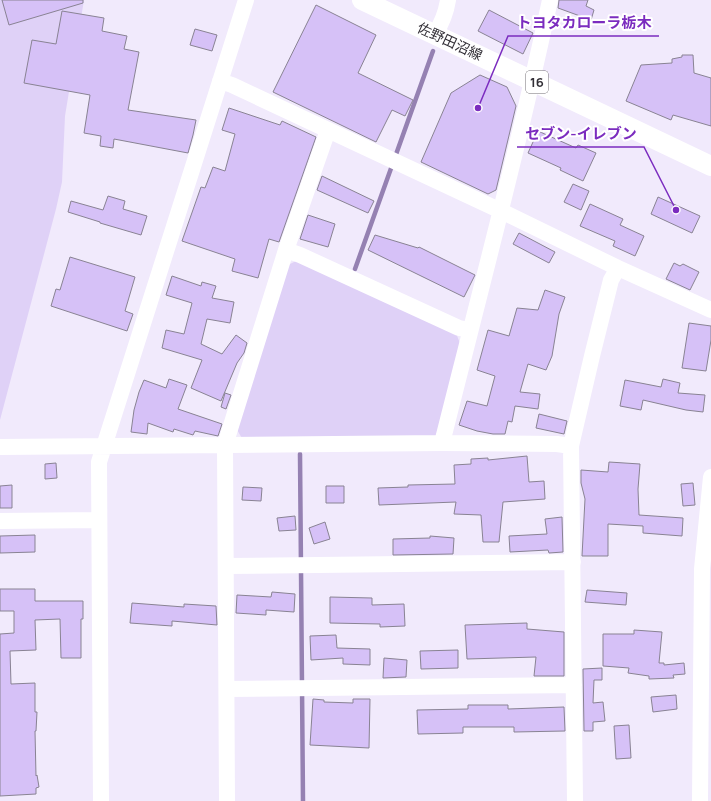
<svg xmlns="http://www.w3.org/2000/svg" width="711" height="801" font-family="Manrope,'Noto Sans JP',sans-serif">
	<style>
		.green { fill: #dfd1f7 }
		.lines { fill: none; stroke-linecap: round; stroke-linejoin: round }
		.stream { stroke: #9581b2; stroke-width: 4.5 }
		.building { fill: #d6c1f7; stroke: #898393 }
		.minor { stroke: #fff; stroke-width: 16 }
		.major { stroke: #fff; stroke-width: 20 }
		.labels { text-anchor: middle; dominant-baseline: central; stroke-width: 4; stroke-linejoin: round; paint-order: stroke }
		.shield { fill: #fff; stroke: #706d72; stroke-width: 1 }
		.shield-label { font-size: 13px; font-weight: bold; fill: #322f36 }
		.street-label { font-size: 14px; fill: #322f36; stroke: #fff }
		.leader { fill: none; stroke: #7b2cbf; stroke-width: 1.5 }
		.callout-dot { fill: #7b2cbf; stroke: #fff; stroke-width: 1.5 }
		.callout-label { font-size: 15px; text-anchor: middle; font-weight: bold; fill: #7b2cbf; stroke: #fff; stroke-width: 4; stroke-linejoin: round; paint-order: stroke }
	</style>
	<rect width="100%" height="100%" fill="#f1eafc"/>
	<path class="green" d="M0 0H84L65 116 62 182 56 209 0 420Z
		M298 260 456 333 461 346 441 431 431 440H243L236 428 288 265Z"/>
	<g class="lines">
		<path class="stream" d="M355 269 433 51
			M300 454 303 801"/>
	</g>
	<path class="building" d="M2 0H83V3L9 25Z
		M559 0H588L586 6 594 10 591 20 558 8Z
		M316 5 376 35 358 73 413 100 405 116 392 110 376 142 273 92Z
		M489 10 533 33 523 54 478 31Z
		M62 11 104 18 102 31 127 36 124 49 139 52 128 110 196 120 193 135 188 153 114 139 113 148 100 146 101 136 84 133 90 95 24 83 32 40 56 44Z
		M195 29 217 35 212 51 190 45Z
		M682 55H693L694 73 711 78V126L673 115 671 120 626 101 641 65 672 63V59L682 57Z
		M480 75 507 87 516 106 496 190 488 194 421 162 451 93Z
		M229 108 280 125 282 121 316 137 279 242 269 239 258 278 232 271 235 259 182 241 201 187 205 188 213 167 225 171 235 134 222 130Z
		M538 131 576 148 578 145 596 153 583 181 560 170 561 168 528 153Z
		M322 176 374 201 368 213 317 190Z
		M573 184 589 191 581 210 564 202Z
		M108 196 125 201 123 209 147 216 141 235 100 223V222L68 212 71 201 103 210Z
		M658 197 700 216 692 233 651 214Z
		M590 204 623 219 620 225 644 236 635 256 613 246 615 241 580 226Z
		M308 215 335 224 328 247 300 239Z
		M519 233 555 252 549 263 513 244Z
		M375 235 418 248 419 247 475 275 464 297 368 250Z
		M70 257 135 277 125 311 133 314 127 331 51 306 56 289 60 290Z
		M674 263 680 266 683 264 699 272 690 290 666 279Z
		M172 276 201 286 202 282 216 286 212 298 234 302 230 323 207 319 201 344 222 354 236 335 247 343 244 353 237 363 221 401 191 388 202 360 162 348 166 330 184 334 192 303 166 295Z
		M545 290 565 297 559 314 552 356 546 370 528 364 520 392 540 394 538 409 515 406 512 422 508 421 505 434H493L477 431 459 425 467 401 487 406 495 376 477 370 488 330 509 336 517 308 538 310Z
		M689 323 711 326V340L706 371 682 368Z
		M169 379 187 385 178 409 222 424 218 436 195 431 193 435 174 429 173 432 148 423 147 434 131 432 134 410 139 392 144 380 166 388Z
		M663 379 680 383 678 393 705 395 703 412 686 410 643 400 641 410 620 406 625 380 661 387Z
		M225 393 231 395 226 409 221 407Z
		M539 414 567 421 564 434 536 428Z
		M527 456 529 482 544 481 545 499 503 502 499 542H483L481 515 454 514 456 502 379 505 378 488 408 487V485L455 484 454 465 471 464V459L488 458V460Z
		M609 462 640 464 638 489 639 515 683 518 682 536 643 533V526L608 524V556H582L585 499 581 483V470L608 472Z
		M56 463 57 478 45 479V464Z
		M693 483 695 505 683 506 681 484Z
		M12 485V508H0V486Z
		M326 486H344V503H326Z
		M243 487 262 488 261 501 242 500Z
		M295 516 296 530 279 531 277 518Z
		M562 517 563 552 549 553 548 550 510 552 509 536 547 534 545 519Z
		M325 522 330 539 314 544 309 528Z
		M35 535V552L0 553V536Z
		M430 536 454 538 453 554 393 555V539L430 538Z
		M0 589H35V601H83V619H81V658H61L60 619 35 620 36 650 10 651 11 684 35 683V712H37L36 731H35L36 776 37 775 39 787 36 788V794L0 796V634L14 633V611H0Z
		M587 590 627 593 626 605 585 602Z
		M272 592 295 594 294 612 266 610V615L236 613 237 595 271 597Z
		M330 597 372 598V605L404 604 405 626 380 627V624L330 623Z
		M132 603 184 607V604L216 606 217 625 172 621V626L130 623Z
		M527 623V629L564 632V676H534L536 657 467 659 465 625Z
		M634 630 662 632 659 663H664V665L684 663 685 674 673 675 674 678 649 679V676L628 673 629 668 603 666V634H634Z
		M336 635 337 648 370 649V665L343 664V658L311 660 310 636Z
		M458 650V668L421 669 420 651Z
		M384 658 407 660 406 677 383 678Z
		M602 668V680H594L593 703 603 702 605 721 593 722V731H584L583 669Z
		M676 695 677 709 653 712 651 697Z
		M313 699 324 700V702L353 703V699H370L369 748 310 745Z
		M468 705H508V709L564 707 565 731 514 732V727H463V733L418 734 417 710 468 709Z
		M629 725 631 758 616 759 614 726Z"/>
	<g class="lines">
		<path class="minor" d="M435 34C442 23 446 13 448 0
			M220 81 232 85 501 211 618 268 711 310
			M286 250 300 255 459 328 470 330
			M442 443C479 296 518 149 550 0
			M0 447 442 443 557 444 571 446
			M0 521 99 520
			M226 566 573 562
			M227 689 574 685
			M101 801 99 462 246 0
			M227 801 225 445 286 250 328 130
			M575 801 571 446 592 356 611 280 618 268
			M700 801 702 569 711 477"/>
		<path class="major" d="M362 0 711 166"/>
	</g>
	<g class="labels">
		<rect class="shield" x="526" y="71" width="22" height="22" rx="3"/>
		<g class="shield-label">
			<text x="537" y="82">16</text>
		</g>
		<g class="street-label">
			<text transform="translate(450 41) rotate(25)">佐野田沼線</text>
		</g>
	</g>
	<path class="leader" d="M478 108L508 36H659M676 210L644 147H517"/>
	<g class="callout-dot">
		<circle cx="478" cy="108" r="4"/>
		<circle cx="676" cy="210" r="4"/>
	</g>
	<g class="callout-label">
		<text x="584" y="28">トヨタカローラ栃木</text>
		<text x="581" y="139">セブン-イレブン</text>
	</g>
</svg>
